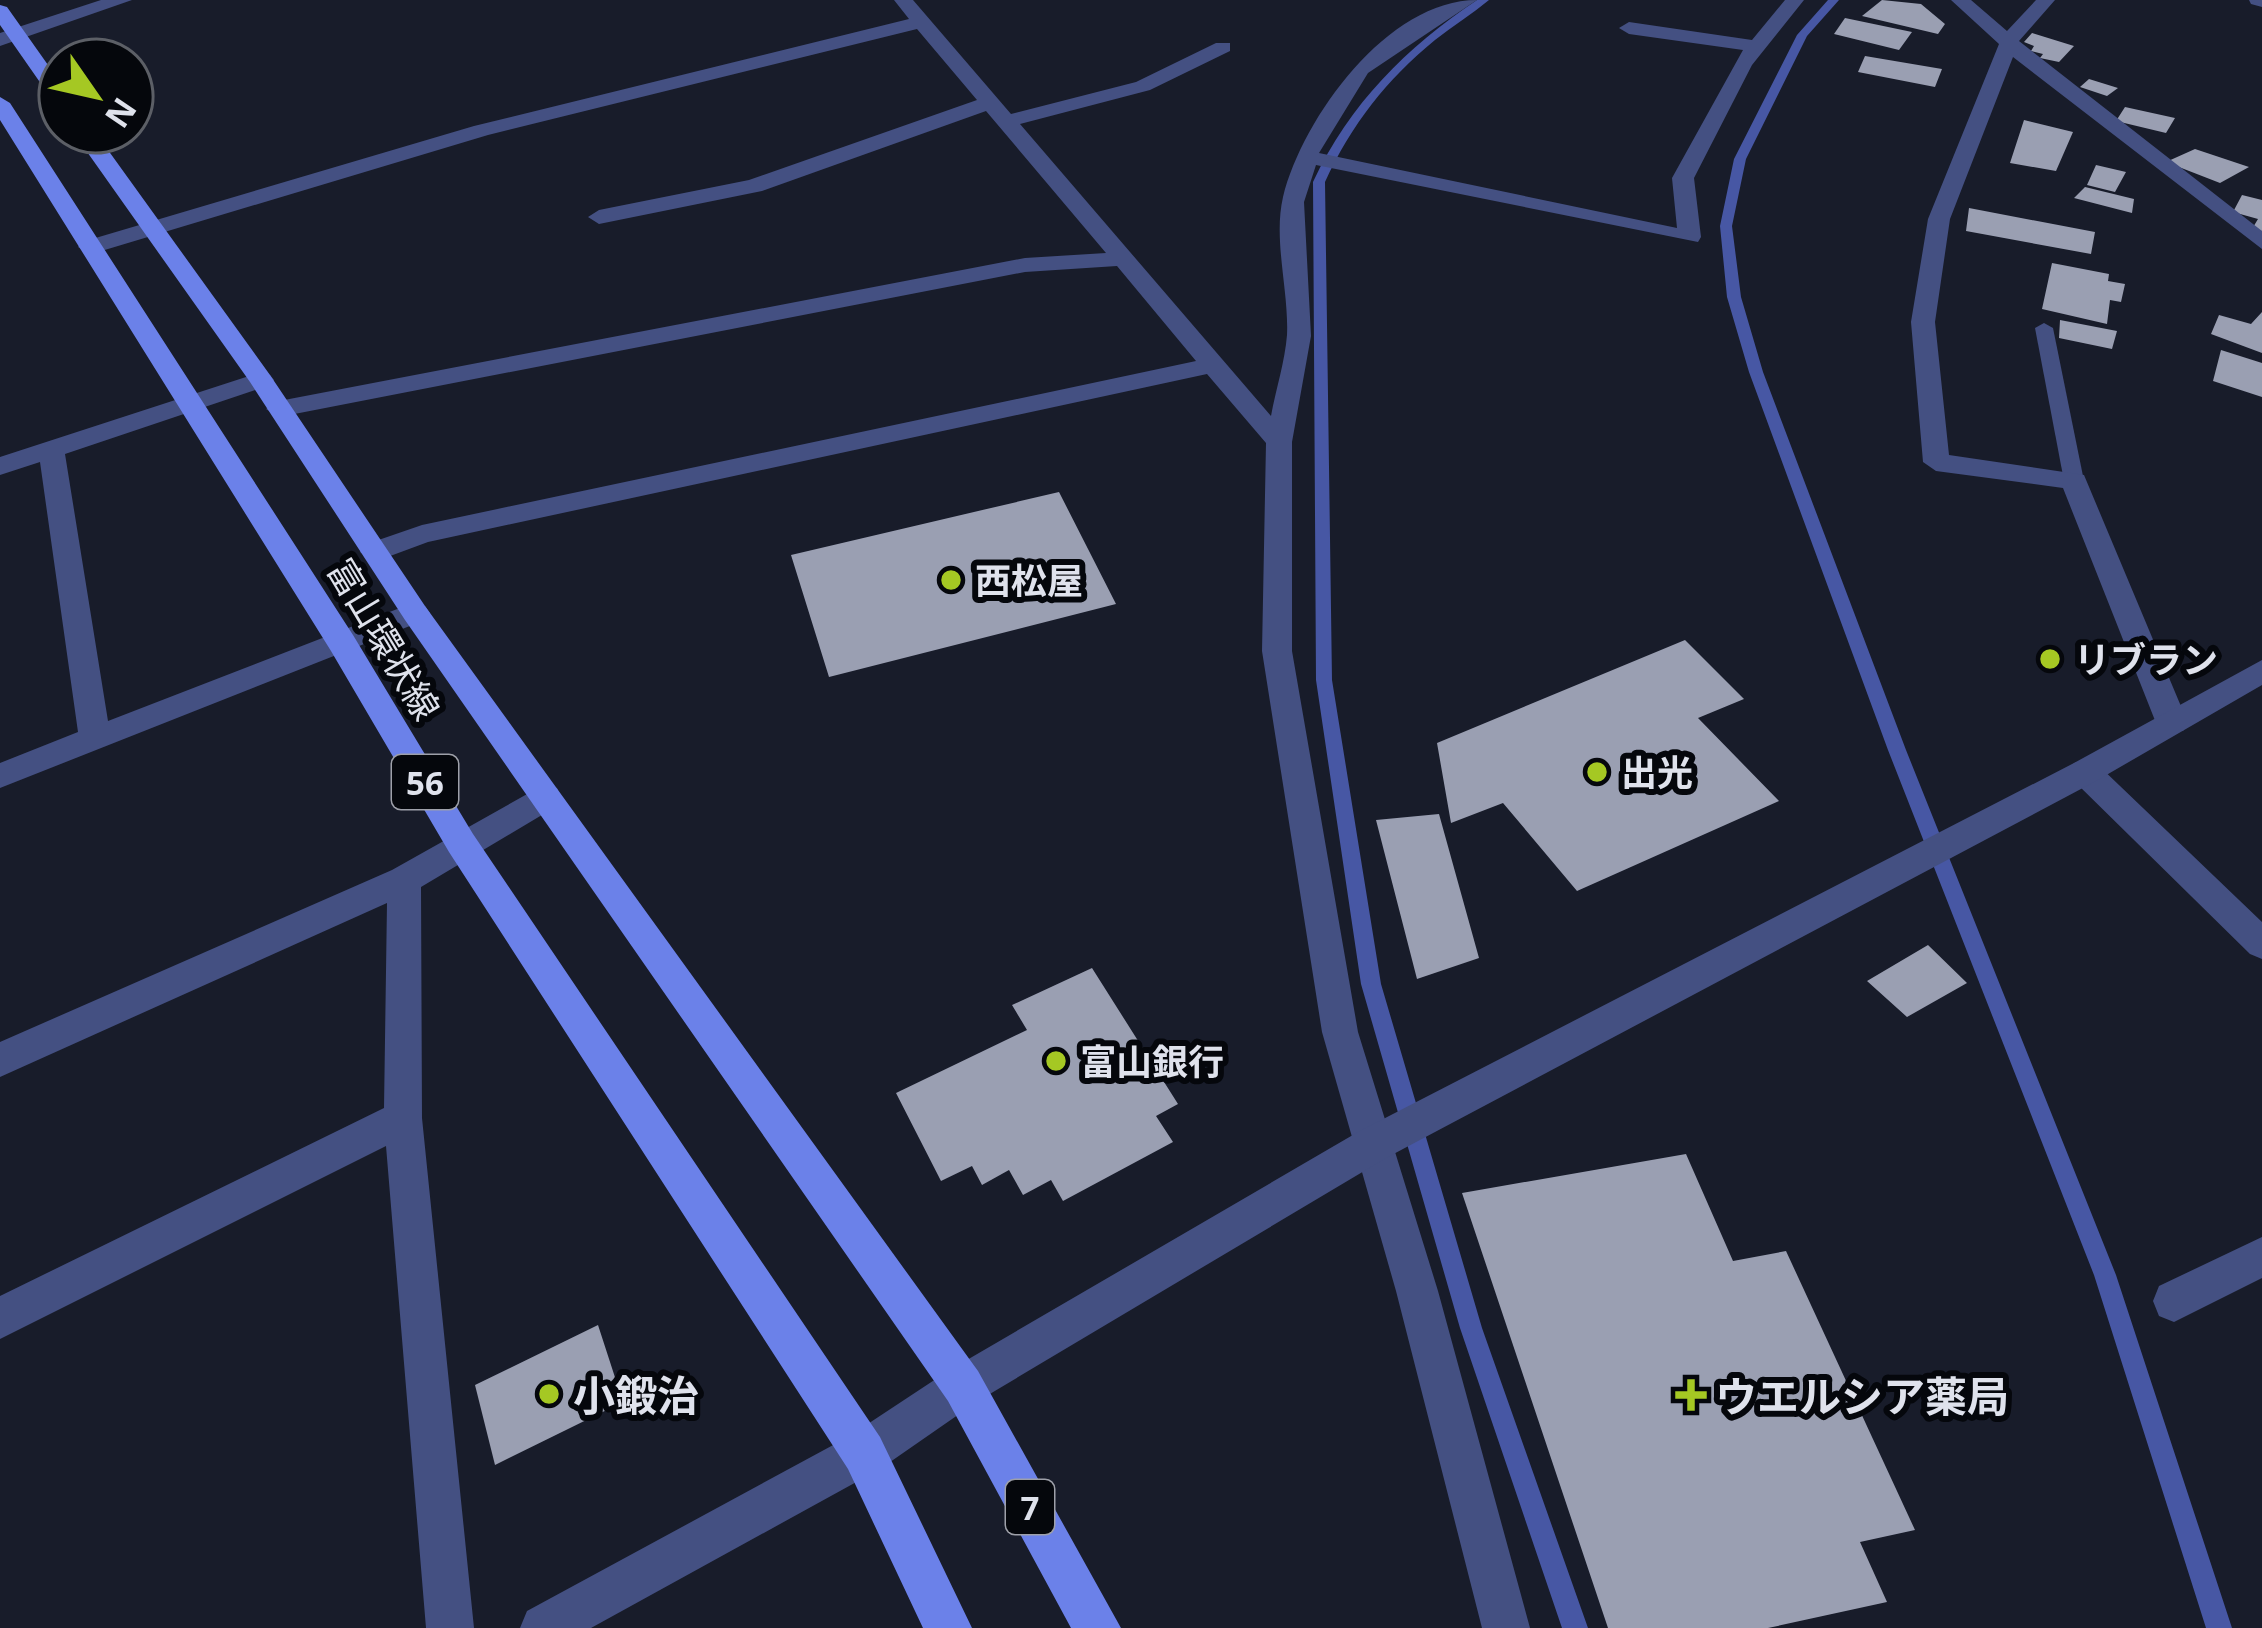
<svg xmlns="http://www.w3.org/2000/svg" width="2262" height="1628" font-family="'Noto Sans','Noto Sans JP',sans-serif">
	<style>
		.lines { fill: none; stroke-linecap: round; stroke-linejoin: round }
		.stream { fill: #4757a4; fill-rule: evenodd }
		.building { fill: #9a9fb2 }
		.service { fill: #445082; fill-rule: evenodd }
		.minor { fill: #445082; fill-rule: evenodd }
		.tertiary { fill: #445082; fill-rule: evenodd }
		.primary { fill: #6b81e9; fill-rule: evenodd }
		.poi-dot { fill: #a5c823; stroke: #05070c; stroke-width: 4.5 }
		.labels { text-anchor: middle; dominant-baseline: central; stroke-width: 12; stroke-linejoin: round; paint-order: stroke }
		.shield { fill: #05070c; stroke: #9ea0a9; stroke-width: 3 }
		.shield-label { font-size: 33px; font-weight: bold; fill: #dfe2ec }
		.poi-label { font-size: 36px; font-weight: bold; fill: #dfe2ec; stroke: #05070c; text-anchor: start }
		.street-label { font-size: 36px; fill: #dfe2ec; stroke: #05070c }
		.near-poi-label { font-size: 42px; font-weight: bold; fill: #dfe2ec; stroke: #05070c; text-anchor: start }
	</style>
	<rect width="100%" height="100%" fill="#181c2a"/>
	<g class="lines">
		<path class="stream" d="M1477 0H1489C1472 14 1453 26 1435 40 1387 79 1351 125 1325 182L1332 680 1381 984 1482 1328 1588 1628H1562L1460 1328 1361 984 1316 680 1313 182C1350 103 1406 48 1477 0Z
			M1828 0H1839L1807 36 1746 159 1732 226 1741 297 1763 372 1906 750 2116 1275 2232 1628H2206L2094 1275 1888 750 1749 372 1727 297 1720 226 1734 159 1797 35Z"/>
	</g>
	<path class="building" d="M1882 0 1921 4 1945 24 1938 34 1862 16Z
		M1845 18 1912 32 1899 50 1834 34Z
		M2032 33 2074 46 2059 62 2040 58 2043 54 2031 51 2034 46 2024 42Z
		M1865 56 1942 69 1935 87 1858 72Z
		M2089 79 2118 88 2107 96 2080 87Z
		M2125 107 2175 118 2166 133 2116 121Z
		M2024 120 2073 132 2056 171 2010 163Z
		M2195 149 2249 167 2220 183 2166 162Z
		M2096 165 2126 172 2115 192 2087 185Z
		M2085 187 2134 199 2132 213 2074 198Z
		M2242 195 2262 200V231L2252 229 2258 219 2233 212Z
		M1969 208 2095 232 2091 254 1966 231Z
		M2052 263 2109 274 2108 281 2125 284 2121 302 2110 300 2107 324 2042 309Z
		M2262 312V353L2211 334 2219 315 2251 324Z
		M2060 320 2117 331 2112 349 2059 338Z
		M2221 350 2262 363V397L2213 381Z
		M1059 492 1116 604 829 677 791 555Z
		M1685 640 1744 699 1698 718 1779 801 1577 891 1503 803 1451 823 1437 743Z
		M1439 814 1479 958 1417 979 1376 820Z
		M1928 945 1967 983 1907 1017 1867 981Z
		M1092 968 1178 1104 1156 1116 1173 1142 1063 1201 1051 1180 1023 1195 1009 1170 982 1185 972 1166 941 1181 896 1093 1027 1030 1012 1005Z
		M1686 1154 1733 1261 1786 1251 1915 1530 1860 1542 1887 1602 1768 1628H1608L1462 1193Z
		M598 1325 623 1402 495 1465 475 1385Z"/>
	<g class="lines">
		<path class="service" d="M2044 323 2053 328 2084 481 2074 487 2064 481 2035 328Z"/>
		<path class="minor" d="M101 0H132L0 46V33Z
			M894 0H913L1011 114 1136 82 1216 43H1230V51L1150 90 1020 124 1271 416C1276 389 1285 361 1287 335 1289 291 1273 240 1283 197 1303 117 1388 0 1477 0L1368 73 1319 153 1677 228 1672 178 1743 50 1629 34 1619 28 1629 22 1752 40 1785 0H1804L1752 65 1694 178 1701 237 1698 242 1316 165 1304 202 1311 336 1292 442V651L1358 1032 1438 1291 1530 1628H1482L1396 1291 1322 1032 1262 651 1266 443 1207 374 428 542 374 562 360 552 364 545 422 525 1196 361 1117 266 1025 272 279 417 266 409 279 401 1025 258 1106 253 986 111 762 191 599 224 588 217 599 210 749 180 977 100 917 29 488 135 98 252 90 254 78 247 82 242 474 126 909 19Z
			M1951 0H1971L2007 31 2036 0H2055L2019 41 2262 231V249L2013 57 1950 219 1935 322 1949 455 2084 475 2188 723 2183 731H2161L2156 723 2063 488 1936 471 1923 462 1911 322 1928 219 1999 44Z
			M2249 0H2262V7L2251 4Z
			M261 372 270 375 274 380 270 385 65 454 108 721 405 606H425L430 613 425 620 0 788V763L78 732 40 462 0 475V457Z
			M2085 760 2096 763 2262 922V959L2250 954 2074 781 2069 772 2074 763Z
			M545 784 557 788 561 797 557 806 421 887 422 1118 474 1628H426L386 1146 0 1339V1296L384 1108 387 903 0 1077V1042L392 870Z
			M2262 1237V1278L2174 1322 2159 1316 2153 1301 2159 1286Z"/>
		<path class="tertiary" d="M2262 660V685L2096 781 1386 1158 978 1401 880 1469 591 1628H520L527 1611 848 1437 948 1371 1358 1132 2074 763Z"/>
		<path class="primary" d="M0 5 7 7 60 82V103L53 101 0 25Z
			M0 97 10 103 353 635 473 834 880 1437 972 1628H923L848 1469 449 852 331 651 0 120Z
			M73 132H95L270 375 425 606 978 1371 1121 1628H1071L948 1401 405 620 250 382Z"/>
	</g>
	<g class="poi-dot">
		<circle cx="951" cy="580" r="12"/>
		<circle cx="2050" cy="659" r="12"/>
		<circle cx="1597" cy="772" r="12"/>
		<circle cx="1056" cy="1061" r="12"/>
		<circle cx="549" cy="1394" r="12"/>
		<path d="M1685 1377h12v12h12v12h-12v12h-12v-12h-12v-12h12z"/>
	</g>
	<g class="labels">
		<g class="shield">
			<rect x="392" y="755" width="66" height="54" rx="9"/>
			<rect x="1006" y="1480" width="48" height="54" rx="9"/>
		</g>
		<g class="shield-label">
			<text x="425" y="782">56</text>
			<text x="1030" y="1507">7</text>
		</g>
		<g class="poi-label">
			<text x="975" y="580">西松屋</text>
			<text x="2074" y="659">リブラン</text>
			<text x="1621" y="772">出光</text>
			<text x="1080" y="1061">富山銀行</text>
		</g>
		<g class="street-label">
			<text transform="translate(384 639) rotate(59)">富山環状線</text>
		</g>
		<g class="near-poi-label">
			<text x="573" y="1394">小鍛治</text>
			<text x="1715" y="1395">ウエルシア薬局</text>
		</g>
	</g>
	<g transform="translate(96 96) rotate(124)"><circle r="57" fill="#05070c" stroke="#5c5f66" stroke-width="3"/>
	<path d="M0-9L21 45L0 30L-21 45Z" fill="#a5c823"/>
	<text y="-18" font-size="33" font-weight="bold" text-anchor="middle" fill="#dfe2ec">N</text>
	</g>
</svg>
